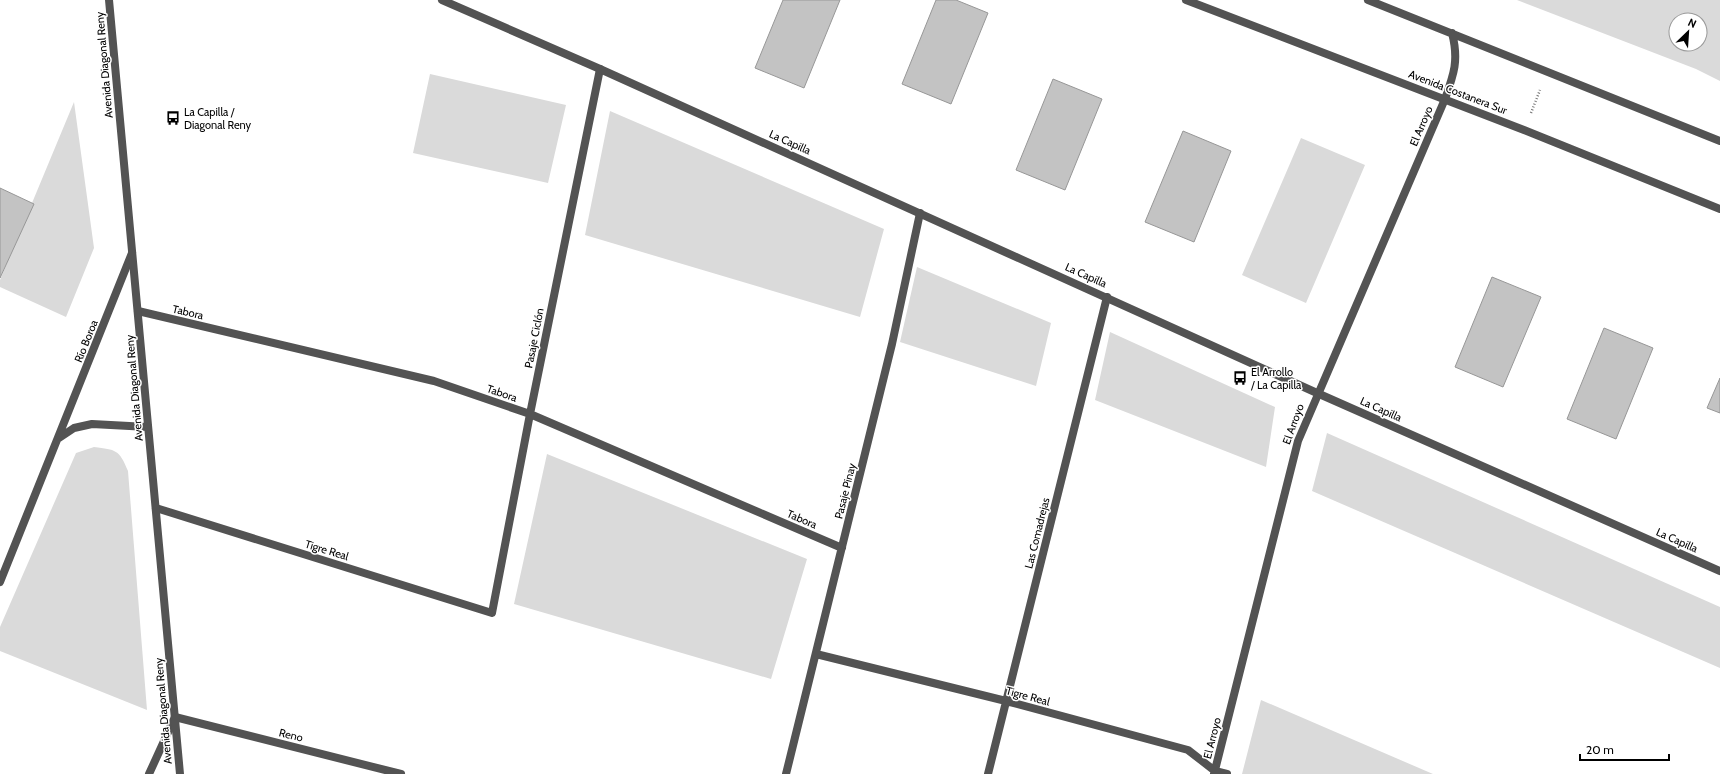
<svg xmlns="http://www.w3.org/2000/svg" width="1720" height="774" font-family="Cabin,sans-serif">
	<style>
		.green { fill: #dadada; fill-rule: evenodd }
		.building { fill: #c3c3c3; stroke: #979797 }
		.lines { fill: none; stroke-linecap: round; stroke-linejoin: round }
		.path { stroke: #757575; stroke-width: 2.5; stroke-dasharray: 1 2; stroke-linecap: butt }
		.minor { stroke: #535353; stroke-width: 8 }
		.tertiary { stroke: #535353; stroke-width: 8 }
		.labels { text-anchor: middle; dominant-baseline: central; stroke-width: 3; stroke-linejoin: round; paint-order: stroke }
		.street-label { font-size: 11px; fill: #000; stroke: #fff }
		.poi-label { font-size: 11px; fill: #000; stroke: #fff; text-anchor: start }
	</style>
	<rect width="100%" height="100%" fill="#fff"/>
	<path class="green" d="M1517 0H1720V81L1696 69ZM1676 20H1700V44H1676Z
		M430 74 566 105 548 183 413 153Z
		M74 102 94 248 66 317 0 287V280Z
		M610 111 884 229 860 317 585 235Z
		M1301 138 1365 165 1306 303 1242 275Z
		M917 267 1051 323 1036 386 900 342Z
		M1110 332 1275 407 1266 467 1095 400Z
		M1327 433 1720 607V668L1312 491Z
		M94 447C116 450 119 449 128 471L147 710 0 651V627L76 453Z
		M547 454 807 559 771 679 514 604Z
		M1261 700 1433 774H1242Z"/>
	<path class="building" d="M783 0H840L804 88 755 68Z
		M936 0H956L988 13 951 104 902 84Z
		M1053 79 1102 99 1065 190 1016 170Z
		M1183 131 1231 151 1194 242 1145 222Z
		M0 188 34 204 0 278Z
		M1492 277 1541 297 1503 387 1455 367Z
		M1604 328 1653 348 1616 439 1567 419Z
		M1720 378V413L1707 408Z"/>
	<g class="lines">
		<path class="path" d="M1531 113 1540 90"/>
		<path class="minor" d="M138 311 434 381 530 414 842 548
			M59 438 74 428 92 424 148 427
			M156 508 492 613 530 414 600 69
			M0 582 132 253
			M816 654 1006 701 1188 750 1215 771 1227 774
			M149 774 175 717 401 774
			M786 774 892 344 920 213
			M988 774 1107 297
			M1214 774 1298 441 1445 99"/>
		<path class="tertiary" d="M109 0 180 774
			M442 0 600 69 1317 393 1720 571
			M1186 0 1524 130 1720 209
			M1368 0 1720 141
			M1445 99C1454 74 1459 60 1452 33"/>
	</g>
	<defs>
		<symbol id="bus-bare" viewBox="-9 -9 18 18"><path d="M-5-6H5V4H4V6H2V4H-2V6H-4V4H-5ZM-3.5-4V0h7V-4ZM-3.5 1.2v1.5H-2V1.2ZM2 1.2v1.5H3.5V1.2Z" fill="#000" stroke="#fff" stroke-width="2.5" paint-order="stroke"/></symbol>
	</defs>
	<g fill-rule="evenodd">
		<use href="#bus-bare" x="163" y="108" width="20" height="20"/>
		<use href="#bus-bare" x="1230" y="368" width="20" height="20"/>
	</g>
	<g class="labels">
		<g class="street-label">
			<text transform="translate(104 65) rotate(-95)">Avenida Diagonal Reny</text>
			<text transform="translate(1458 92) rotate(21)">Avenida Costanera Sur</text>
			<text transform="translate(1421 126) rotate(-67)">El Arroyo</text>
			<text transform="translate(790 142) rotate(24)">La Capilla</text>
			<text transform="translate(1086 275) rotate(24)">La Capilla</text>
			<text transform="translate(188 312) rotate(13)">Tabora</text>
			<text transform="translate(534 338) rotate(-79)">Pasaje Ciclón</text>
			<text transform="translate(86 341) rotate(-68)">Río Boroa</text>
			<text transform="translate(134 388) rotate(-95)">Avenida Diagonal Reny</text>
			<text transform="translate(502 393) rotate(19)">Tabora</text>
			<text transform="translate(1381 409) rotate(24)">La Capilla</text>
			<text transform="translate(1293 424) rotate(-70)">El Arroyo</text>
			<text transform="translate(845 491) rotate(-76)">Pasaje Pinay</text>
			<text transform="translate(802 519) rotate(23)">Tabora</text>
			<text transform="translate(1037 533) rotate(-76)">Las Comadrejas</text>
			<text transform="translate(1677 540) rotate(24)">La Capilla</text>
			<text transform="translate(327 550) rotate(17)">Tigre Real</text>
			<text transform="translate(1028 696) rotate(15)">Tigre Real</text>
			<text transform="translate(163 711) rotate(-95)">Avenida Diagonal Reny</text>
			<text transform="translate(291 735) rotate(14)">Reno</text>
			<text transform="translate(1212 738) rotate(-76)">El Arroyo</text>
		</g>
		<g class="poi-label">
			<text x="184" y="112">La Capilla /<tspan x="184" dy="13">Diagonal Reny</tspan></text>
			<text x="1251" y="372">El Arrollo<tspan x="1251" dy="13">/ La Capilla</tspan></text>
		</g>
	</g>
	<g transform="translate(1688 32) rotate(25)"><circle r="19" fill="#ffffff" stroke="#999999"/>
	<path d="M0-3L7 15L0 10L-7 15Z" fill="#000000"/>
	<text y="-6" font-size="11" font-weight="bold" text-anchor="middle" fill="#000000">N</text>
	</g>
	<path d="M1580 754v6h89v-6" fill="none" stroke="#000000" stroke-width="2"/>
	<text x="1586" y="754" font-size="12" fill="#000000" stroke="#ffffff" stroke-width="3" paint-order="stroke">20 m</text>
</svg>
